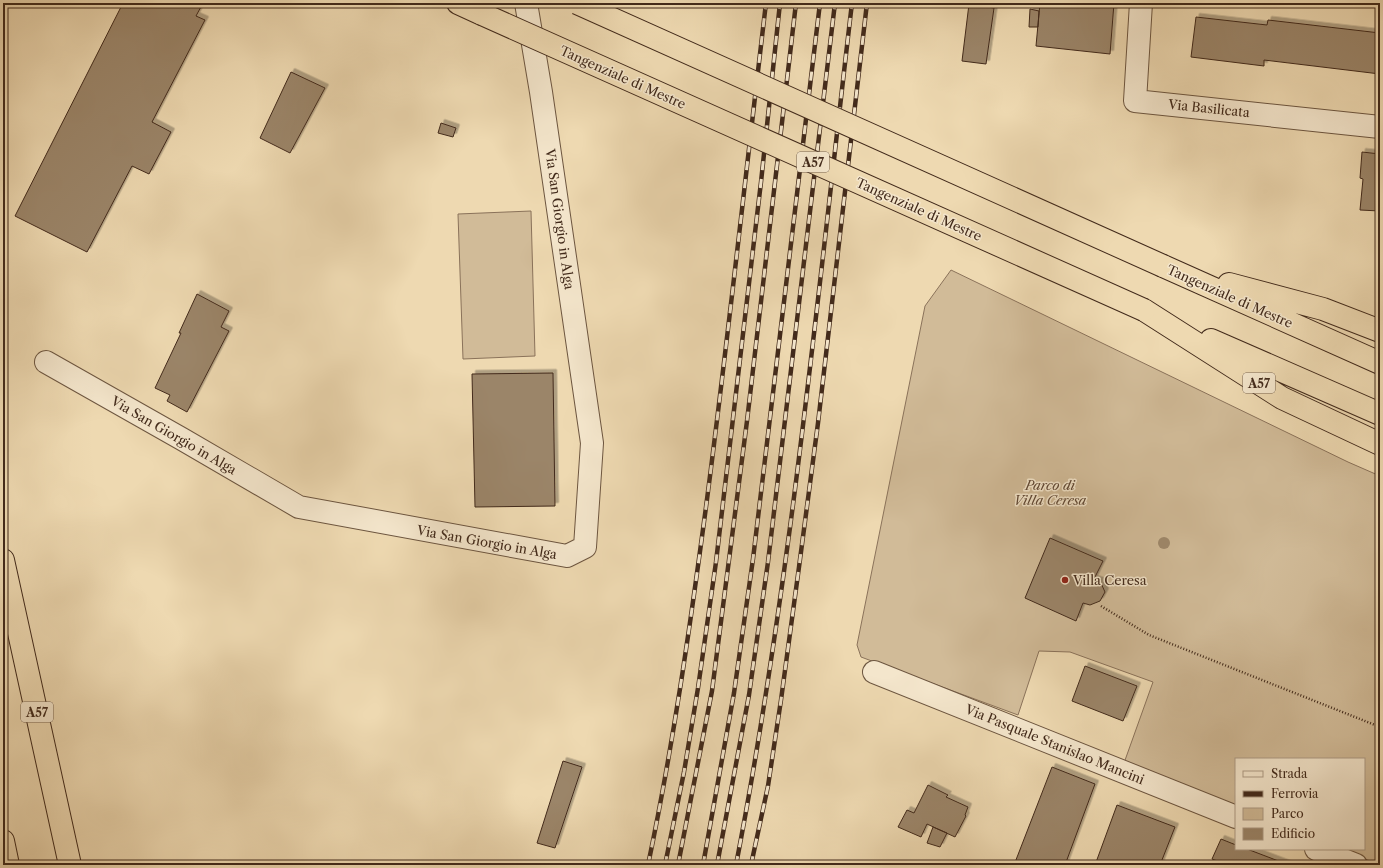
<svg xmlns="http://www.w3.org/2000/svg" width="1383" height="868" font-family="'Libre Caslon Text',serif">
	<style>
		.green { fill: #d1bb98; stroke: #8a725a }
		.building { fill: #9b8569; stroke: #422a1b; filter: url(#shadow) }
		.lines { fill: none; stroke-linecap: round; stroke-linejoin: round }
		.street-casing { stroke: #6d5640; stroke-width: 24 }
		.highway-casing { stroke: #422a1b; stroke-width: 24 }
		.path { stroke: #422a1b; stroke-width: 2.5; stroke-dasharray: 1 2; stroke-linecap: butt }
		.street { stroke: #f4e6cc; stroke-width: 22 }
		.highway { stroke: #eed9b1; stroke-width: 22 }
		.rail-casing { stroke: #422a1b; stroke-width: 4.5 }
		.rail { stroke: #f4e6cc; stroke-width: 3; stroke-dasharray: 9; stroke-linecap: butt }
		.highway-bridge-casing { stroke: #422a1b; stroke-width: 24; stroke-linecap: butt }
		.highway-bridge { stroke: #eed9b1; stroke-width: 22 }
		.tree { fill: #9f896c }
		.poi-dot { fill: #8f2418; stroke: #f4e6cc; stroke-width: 1.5 }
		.labels { text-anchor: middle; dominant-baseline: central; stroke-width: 3; stroke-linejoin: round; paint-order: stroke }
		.shield { fill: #f4e6cc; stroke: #776250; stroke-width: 1 }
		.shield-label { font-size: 12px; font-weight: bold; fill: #422a1b }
		.street-label { font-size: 13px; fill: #422a1b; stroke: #f4e6cc }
		.park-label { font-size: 13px; font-style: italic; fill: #5f4734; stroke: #f4e6cc }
		.poi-label { font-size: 13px; fill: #422a1b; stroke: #f4e6cc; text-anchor: start }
	</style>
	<defs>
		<filter id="shadow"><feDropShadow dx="3.5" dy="-3.5" stdDeviation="0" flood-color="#0004"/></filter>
	</defs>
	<rect width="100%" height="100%" fill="#eed9b1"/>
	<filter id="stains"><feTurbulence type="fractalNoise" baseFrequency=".005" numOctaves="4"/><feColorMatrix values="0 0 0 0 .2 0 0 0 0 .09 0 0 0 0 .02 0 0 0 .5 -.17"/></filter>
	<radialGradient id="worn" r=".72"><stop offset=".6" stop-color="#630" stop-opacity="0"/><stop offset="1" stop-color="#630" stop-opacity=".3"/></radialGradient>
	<path class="green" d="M531 211 535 356 463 359 458 214Z
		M951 270 1348 462 1380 476V865L1340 849H1364V759H1236V808L1124 763 1153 682 1070 652 1039 651 1018 715 861 657 857 645 925 306Z"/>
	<path class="building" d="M123 3H203L196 16 205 20 152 122 171 132 149 174 132 166 87 252 15 216Z
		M1040 3H1114L1110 54 1036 46Z
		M969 4 994 8 986 64 962 61Z
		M1030 9 1039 11 1038 27H1029Z
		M1196 17 1267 25 1268 20 1380 33V74L1264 60V66L1191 57Z
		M291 72 325 88 290 153 260 138Z
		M441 123 456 128 453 137 438 133Z
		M1362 152 1380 154V211L1360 210 1363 179 1360 178Z
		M197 294 229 311 221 327 229 331 187 412 167 401 170 395 155 388 181 333H179Z
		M553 373 555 506 475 507 472 374Z
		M1050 538 1103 561 1094 579 1100 581 1105 592 1100 601 1090 605 1083 603 1076 621 1025 598Z
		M1085 666 1137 686 1123 721 1072 701Z
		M563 761 582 767 555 848 537 843Z
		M1052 767 1095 784 1065 865H1014Z
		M928 785 948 795 946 797 968 807 965 815 966 816 955 837 927 824 921 837 898 827 907 810 914 813Z
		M1117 805 1175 827 1160 865H1095Z
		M933 827 947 833 940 847 927 843Z
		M1221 839 1236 845V849H1247L1289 865H1228L1212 859Z"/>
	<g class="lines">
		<defs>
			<path id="street" d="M1141 3 1135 101 1380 127
				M46 362 182 439 299 507 567 556 585 547 592 443 541 92 526 3
				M874 672 1236 817
				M1316 849 1356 865"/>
			<path id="highway" d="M458 3 482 14
				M1163 266 1380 363
				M1229 284 1323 309 1380 331
				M1144 310 1282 398 1380 444
				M1211 340 1380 414
				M3 560 70 865
				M3 841 8 865"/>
		</defs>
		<use href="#street" class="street-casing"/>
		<use href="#highway" class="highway-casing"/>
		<path class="path" d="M1101 606 1149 635 1380 727"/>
		<use href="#street" class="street"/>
		<use href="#highway" class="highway"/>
		<defs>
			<path id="rail" d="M648 865C673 746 690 627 706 507 728 339 746 171 766 3
				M665 865 684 772 698 688 716 562 761 182 780 3
				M678 865 712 691 747 421 796 3
				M703 865 734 693 753 559 820 3
				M717 865 749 695 768 562 835 3
				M736 865C791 580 818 291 852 3
				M751 865 768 786 781 700 799 567 818 423 867 3"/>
		</defs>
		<use href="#rail" class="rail-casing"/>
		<use href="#rail" class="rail"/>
		<defs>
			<path id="highway-bridge" d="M577 3 1163 266
				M482 14 1144 310"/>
		</defs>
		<use href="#highway-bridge" class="highway-bridge-casing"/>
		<use href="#highway-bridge" class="highway-bridge"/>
	</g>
	<circle class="tree" cx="1164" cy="543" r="6"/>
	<circle class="poi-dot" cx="1065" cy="580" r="4"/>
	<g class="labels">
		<g class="shield">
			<rect x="797" y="152" width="32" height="20" rx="3"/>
			<rect x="1243" y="373" width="32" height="20" rx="3"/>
			<rect x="21" y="702" width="32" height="20" rx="3"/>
		</g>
		<g class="shield-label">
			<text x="813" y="162">A57</text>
			<text x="1259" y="383">A57</text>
			<text x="37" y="712">A57</text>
		</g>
		<g class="street-label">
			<text transform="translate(623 77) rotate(24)">Tangenziale di Mestre</text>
			<text transform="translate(1209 108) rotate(6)">Via Basilicata</text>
			<text transform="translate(919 209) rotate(24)">Tangenziale di Mestre</text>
			<text transform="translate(560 219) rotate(82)">Via San Giorgio in Alga</text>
			<text transform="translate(1230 296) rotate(24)">Tangenziale di Mestre</text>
			<text transform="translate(174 435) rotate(30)">Via San Giorgio in Alga</text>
			<text transform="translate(487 542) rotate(10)">Via San Giorgio in Alga</text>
			<text transform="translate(1055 744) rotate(22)">Via Pasquale Stanislao Mancini</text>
		</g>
		<g class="park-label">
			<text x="1050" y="485">Parco di<tspan x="1050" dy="15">Villa Ceresa</tspan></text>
		</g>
		<g class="poi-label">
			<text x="1073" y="580">Villa Ceresa</text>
		</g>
	</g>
	<rect width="1383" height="868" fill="none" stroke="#eed9b1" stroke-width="16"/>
	<rect x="4" y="4" width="1375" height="860" fill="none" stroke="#422a1b" stroke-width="2"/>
	<rect x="8" y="8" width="1367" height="852" fill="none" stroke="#422a1b"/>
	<rect x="1235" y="758" width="130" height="92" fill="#f4e6cc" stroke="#ad9b85"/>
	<rect x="1243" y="771" width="20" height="6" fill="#f4e6cc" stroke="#ad9b85"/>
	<text x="1271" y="778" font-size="12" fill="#422a1b">Strada</text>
	<rect x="1243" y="791" width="20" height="6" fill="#422a1b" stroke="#ad9b85"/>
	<text x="1271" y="798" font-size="12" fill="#422a1b">Ferrovia</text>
	<rect x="1243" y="808" width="20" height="12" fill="#d1bb98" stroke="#ad9b85"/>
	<text x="1271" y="818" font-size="12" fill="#422a1b">Parco</text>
	<rect x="1243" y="828" width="20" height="12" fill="#9b8569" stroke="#ad9b85"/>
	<text x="1271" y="838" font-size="12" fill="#422a1b">Edificio</text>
	<rect width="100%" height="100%" filter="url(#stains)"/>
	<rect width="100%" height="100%" fill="url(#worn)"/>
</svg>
